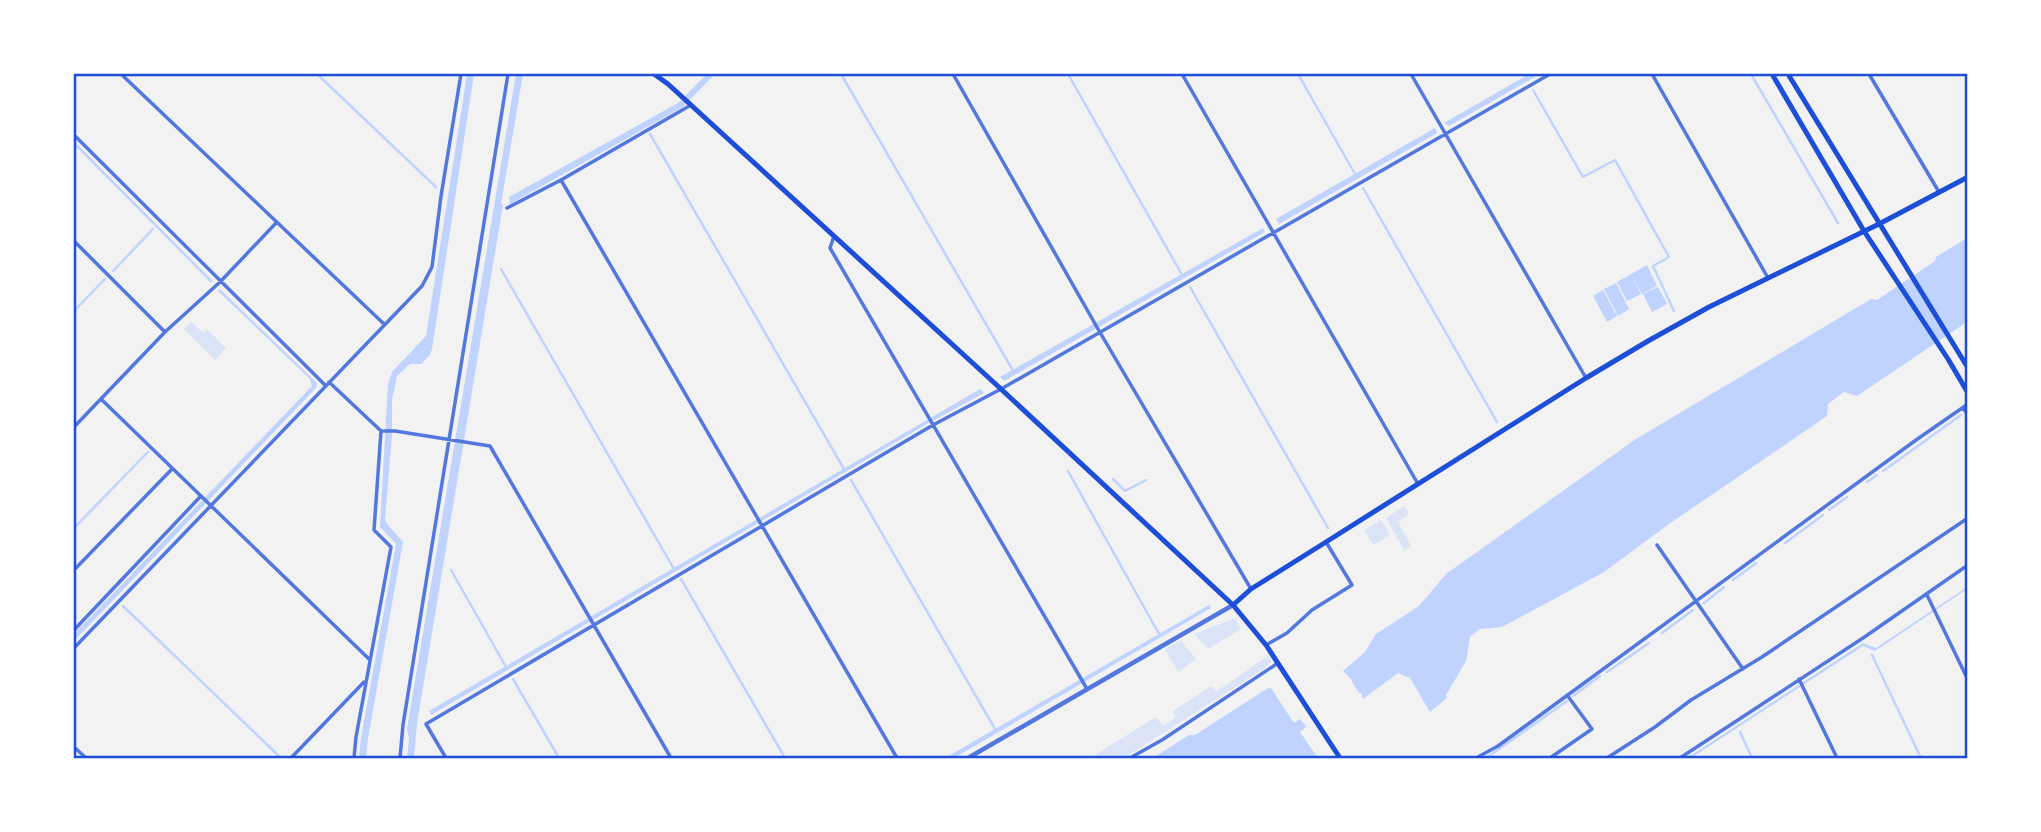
<svg xmlns="http://www.w3.org/2000/svg" width="2041" height="832" font-family="'Work Sans',sans-serif">
	<style>
		.green { fill: #dbe4f7 }
		.water { fill: #bfd3fe }
		.lines { fill: none; stroke-linecap: round; stroke-linejoin: round }
		.stream { stroke: #bfd3fe; stroke-width: 2.5 }
		.minor { stroke: #5277de; stroke-width: 3.5 }
		.tertiary { stroke: #5277de; stroke-width: 4.5 }
		.secondary { stroke: #1d4ed8; stroke-width: 5 }
		.primary { stroke: #1d4ed8; stroke-width: 5 }
		.neatline { fill: none; stroke: #1d4ed8; stroke-width: 2.5 }
	</style>
	<rect width="100%" height="100%" fill="#f2f2f2"/>
	<path class="green" d="M192 322 203 333 207 329 226 348 215 360 184 329Z
		M1404 506 1409 514 1398 522 1411 546 1404 550 1386 518Z
		M1381 520 1390 535 1373 545 1364 530Z
		M1235 618 1241 629 1208 649 1194 634Z
		M1181 640 1196 659 1178 672 1165 649Z
		M1268 656 1272 661 1264 669 1124 758H1090L1156 717 1163 726 1176 717 1173 711 1211 686 1217 691Z"/>
	<path class="water" d="M467 74H474L432 349 430 355 421 364H410L397 376 392 400V434L385 520 387 524 403 542 368 738 366 758H359L361 738 396 544 380 527 388 384 392 372 426 336Z
		M516 74H523L501 204 503 205 417 723 414 758H407L409 739 407 729Z
		M707 74H715L683 107 510 204 509 197 678 103Z
		M1529 74H1540L1449 126 1444 123Z
		M1435 128 1437 133 1279 224 1276 219Z
		M1263 228 1265 232 1004 381 1000 377Z
		M1967 238V322L1857 396 1844 392 1828 404 1827 416 1669 524 1604 572 1502 627 1480 629 1470 637 1466 661 1446 695 1447 698 1430 712 1410 678 1398 673 1363 699 1361 693H1359L1352 682V680L1343 671 1365 652 1376 634 1419 606 1446 574 1636 439 1871 299 1877 300 1935 261 1936 257Z
		M1647 265 1657 286 1642 294 1631 274Z
		M1631 274 1641 294 1627 301 1617 282Z
		M1616 283 1629 309 1618 316 1604 289Z
		M1658 287 1667 304 1652 312 1643 294Z
		M220 289 317 383 316 388 74 641V634L312 386 310 379 218 291Z
		M1603 290 1617 316 1607 322 1593 296Z
		M980 389 984 393 927 424 431 715 429 711Z
		M1967 587V589L1875 651 1863 646 1691 758H1687L1863 643 1876 648Z
		M1209 605 1211 608 954 758H945Z
		M1268 688H1271L1294 723 1300 719 1306 726 1305 728 1300 732 1318 758H1153L1189 735H1195Z"/>
	<g class="lines">
		<path class="stream" d="M317 74 436 187
			M841 74 1012 369
			M1068 74 1181 273
			M1298 74 1355 174
			M1751 74 1838 223
			M1533 90 1583 177 1615 160 1669 257 1653 266 1674 311
			M650 134 844 469
			M74 143 211 281
			M1363 188 1497 422
			M501 269 674 569
			M113 271 153 229
			M1190 287 1328 528
			M74 311 105 279
			M1068 471 1159 634
			M1883 471 1961 415
			M1113 479 1125 491 1146 480
			M851 480 995 729
			M1867 482 1877 475
			M1829 510 1847 497
			M74 528 148 452
			M1785 543 1823 515
			M451 570 506 667
			M681 579 785 758
			M1733 580 1756 563
			M1704 603 1724 587
			M123 606 281 758
			M1662 633 1693 610
			M1872 655 1921 758
			M1607 672 1649 643
			M513 679 559 758
			M1573 696 1600 676
			M1740 732 1752 758
			M1486 758 1567 701"/>
		<path class="minor" d="M121 74 384 324
			M953 74 1098 329 1251 589
			M1182 74 1418 484
			M1411 74 1586 378
			M1652 74 1768 278
			M1869 74 1939 192
			M74 135 326 386
			M561 180 897 758
			M507 208 561 180 691 105
			M834 236 830 248 1087 689
			M74 241 165 332
			M329 382 381 431 374 530 391 547 356 737 354 758
			M101 399 370 660
			M1963 408 1968 415
			M74 427 165 332 220 282 276 223
			M381 431H395L490 446 671 758
			M1657 545 1743 669
			M74 570 172 469
			M1927 595 1968 680
			M74 630 200 497
			M1266 645 1287 633 1312 610 1352 585 1326 542
			M74 648 422 286 432 267 441 196 461 74
			M1799 679 1837 758
			M74 747 86 758
			M291 758 364 682
			M400 758 403 725 508 74
			M446 758 426 724 933 425 1001 389 1550 74
			M1130 758 1162 740 1278 663
			M1476 758 1498 746 1916 440 1968 404
			M1550 758 1592 729 1567 695
			M1607 758 1655 727 1691 700 1762 657 1968 518
			M1680 758 1863 638 1968 565"/>
		<path class="tertiary" d="M968 758 1233 605"/>
		<path class="secondary" d="M654 74 668 84 1001 389 1233 605 1266 645 1340 758
			M1233 605 1251 589 1326 542 1586 378 1648 341 1709 307 1879 224 1968 177"/>
		<path class="primary" d="M1772 74 1864 231 1948 359 1968 393
			M1788 74 1968 368"/>
	</g>
	<rect width="2041" height="832" fill="none" stroke="#ffffff" stroke-width="150"/>
	<rect x="75" y="75" width="1891" height="682" class="neatline"/>
</svg>
